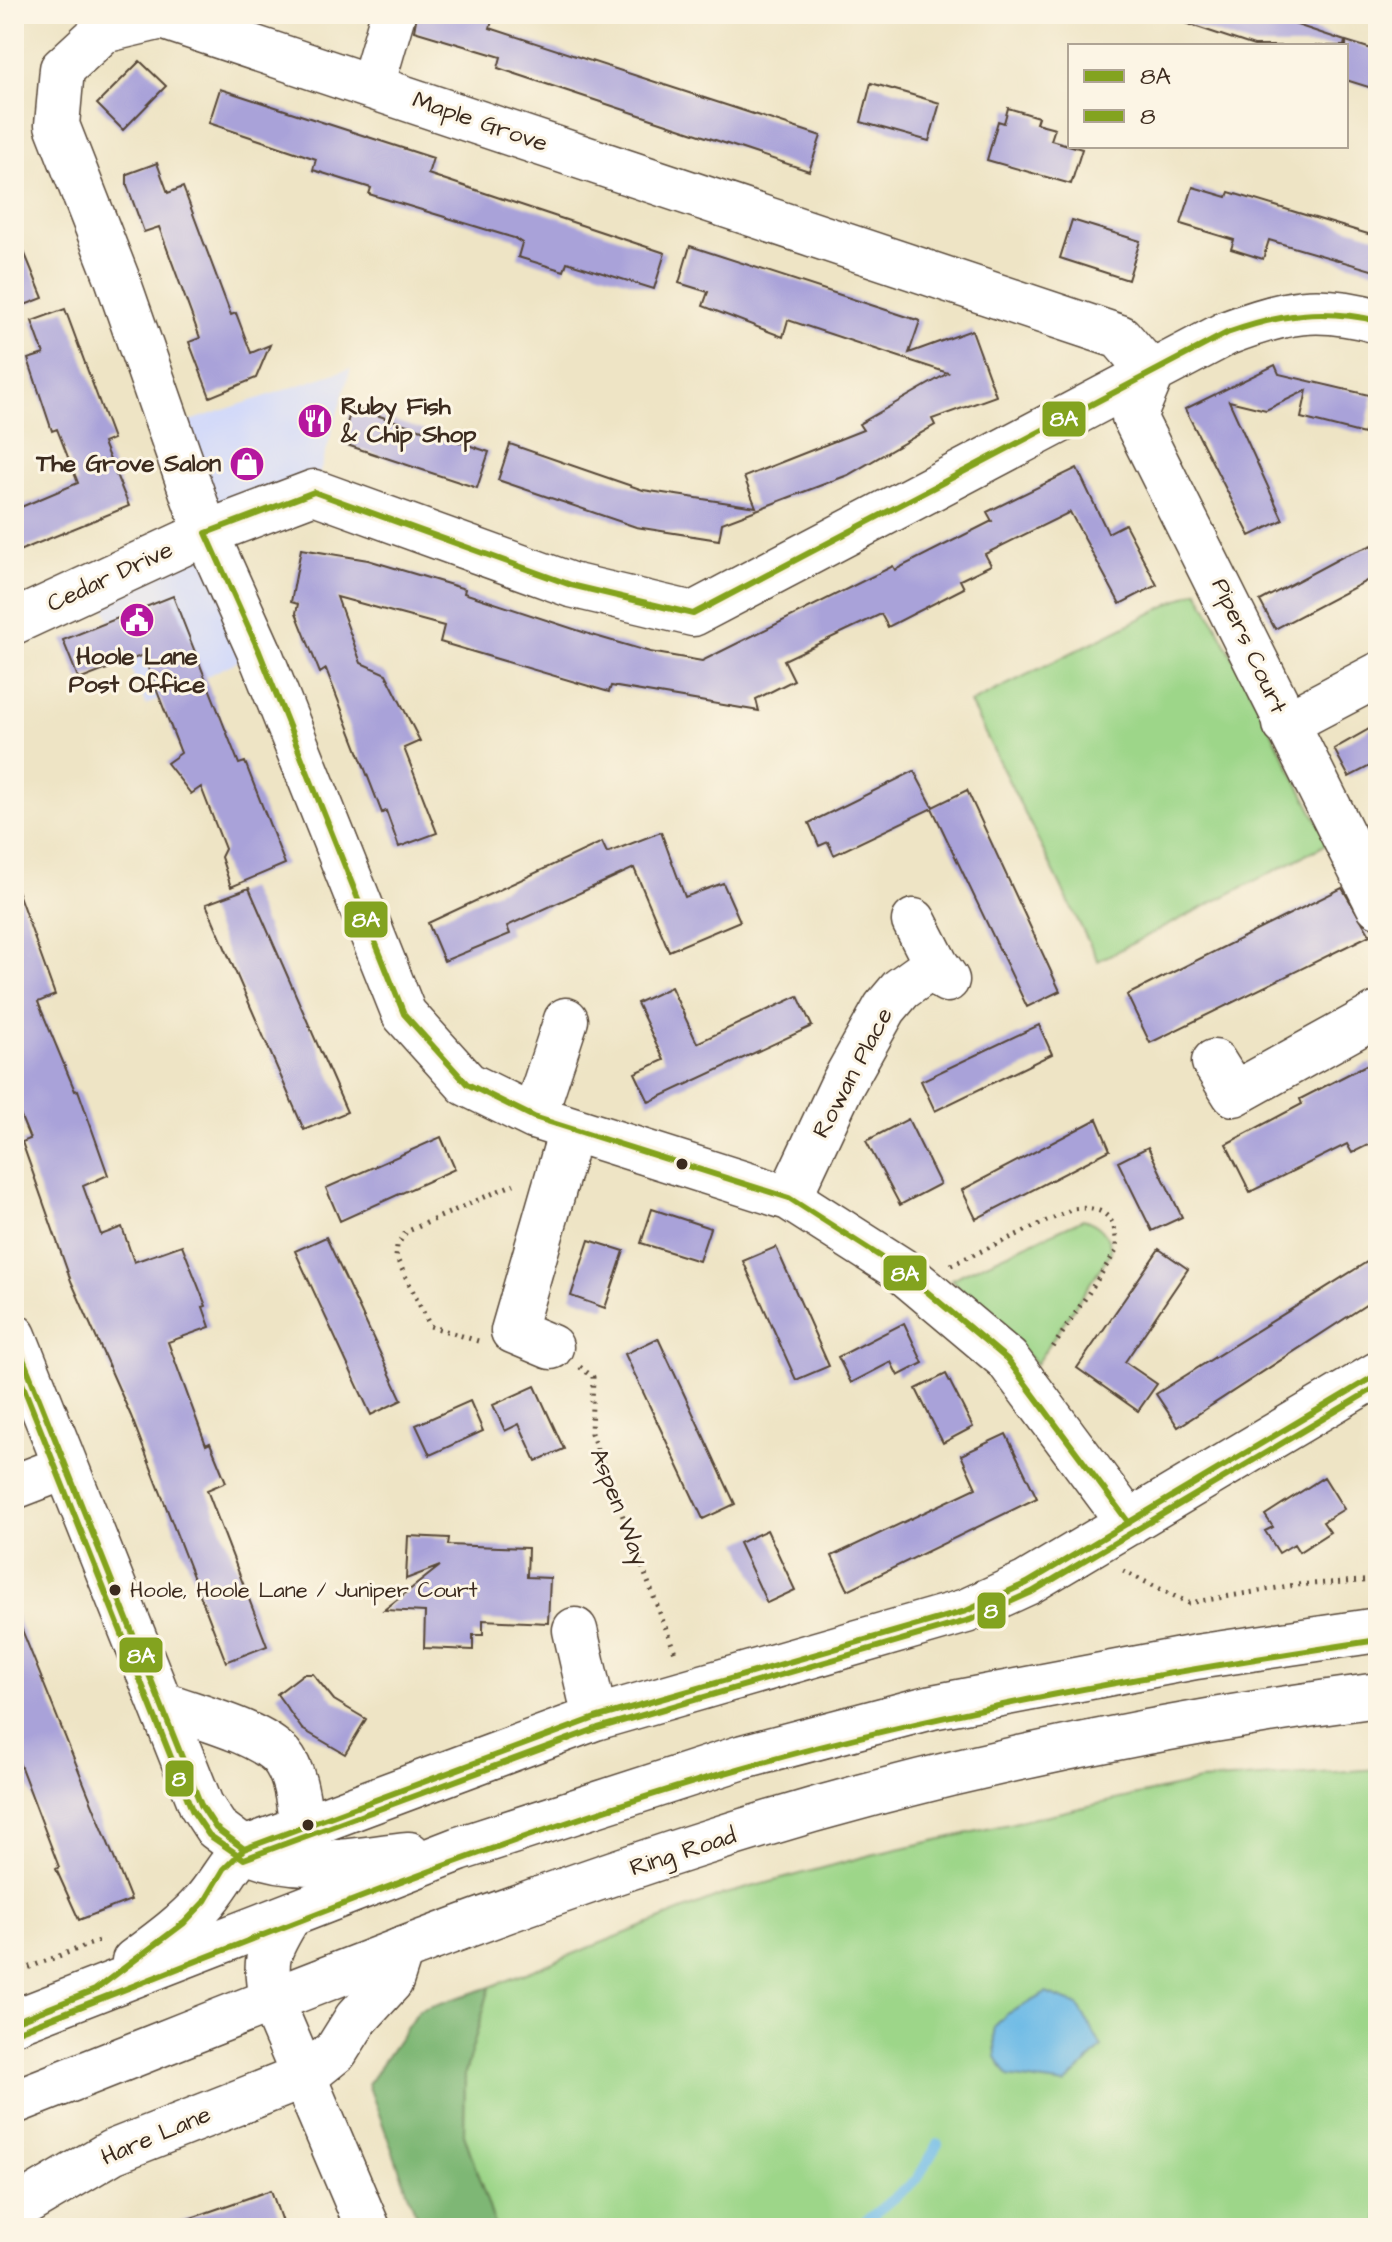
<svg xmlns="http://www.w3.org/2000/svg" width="1392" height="2242" font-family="'Architects Daughter',sans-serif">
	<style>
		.built { fill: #d2d9f9 }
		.green { fill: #9dd689; stroke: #6c8054; stroke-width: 2 }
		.forest { fill: #7eb775; stroke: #5c704a; stroke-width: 2 }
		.water { fill: #6cbae6; stroke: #547282; stroke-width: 2 }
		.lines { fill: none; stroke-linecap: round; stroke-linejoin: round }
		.stream { stroke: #6cbae6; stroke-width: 10 }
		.building { fill: #a9a2d9 }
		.minor-casing { stroke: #564637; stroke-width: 47 }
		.highway-casing { stroke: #564637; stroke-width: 47 }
		.path { stroke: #564637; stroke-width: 5; stroke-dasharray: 2 6; stroke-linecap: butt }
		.minor { stroke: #fff; stroke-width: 44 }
		.highway { stroke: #fff; stroke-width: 44 }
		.bus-1-casing { stroke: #fcf5e5; stroke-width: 12 }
		.bus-2-casing { stroke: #fcf5e5; stroke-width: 12 }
		.bus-1 { stroke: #83a31f; stroke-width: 6 }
		.bus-2 { stroke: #83a31f; stroke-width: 6 }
		.bus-dot { fill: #3b2a1e; stroke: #fcf5e5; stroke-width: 3 }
		.labels { text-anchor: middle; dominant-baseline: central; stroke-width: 6; stroke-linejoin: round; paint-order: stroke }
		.bus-label { font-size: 22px; fill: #3b2a1e; stroke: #fcf5e5; text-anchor: start }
		.street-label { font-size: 24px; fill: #3b2a1e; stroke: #fcf5e5 }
		.poi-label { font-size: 24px; font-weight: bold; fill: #3b2a1e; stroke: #fcf5e5; text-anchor: start }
		.line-badge { stroke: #fcf5e5; stroke-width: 3 }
		.badge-label { font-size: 22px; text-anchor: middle; font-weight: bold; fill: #fff }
	</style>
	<rect width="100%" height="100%" fill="#fcf5e5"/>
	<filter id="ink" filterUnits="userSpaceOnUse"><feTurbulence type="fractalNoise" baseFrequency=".0125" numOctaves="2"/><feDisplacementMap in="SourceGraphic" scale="16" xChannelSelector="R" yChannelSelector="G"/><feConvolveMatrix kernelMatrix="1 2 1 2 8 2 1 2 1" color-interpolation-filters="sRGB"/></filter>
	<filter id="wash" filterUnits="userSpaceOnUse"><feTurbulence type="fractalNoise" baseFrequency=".006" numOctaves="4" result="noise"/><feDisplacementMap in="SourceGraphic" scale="32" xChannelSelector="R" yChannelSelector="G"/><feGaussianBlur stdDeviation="1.8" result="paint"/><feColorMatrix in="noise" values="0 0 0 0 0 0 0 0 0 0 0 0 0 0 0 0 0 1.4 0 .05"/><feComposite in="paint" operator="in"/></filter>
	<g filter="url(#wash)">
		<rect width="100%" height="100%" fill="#eee4c5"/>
		<path class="built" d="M351 368 314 492 209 534 259 651 146 705 95 584 206 533 169 428Z"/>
		<path class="green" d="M1198 590 1329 843 1098 961 970 703Z
			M1083 1219C1100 1224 1109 1234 1111 1252L1036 1364 951 1279Z
			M1378 1769V2228H496L464 2134 465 2073 490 1987 722 1895 871 1855 1200 1781Z"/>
		<path class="forest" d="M490 1987 465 2073 464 2134 496 2228H421L368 2084 419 2010Z"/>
		<path class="water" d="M1046 1993 1078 2005 1102 2047 1065 2085 1008 2077 996 2057 994 2027 1007 2014Z"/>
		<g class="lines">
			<path class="stream" d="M857 2228 917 2179 938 2144"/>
		</g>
		<g id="blocks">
			<path class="building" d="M417 14H494L490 28 821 136 809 171 498 68 501 57 414 31Z
				M1174 14H1264L1345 41 1344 46H1254L1173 19Z
				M1346 41 1378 51V90L1346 80Z
				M140 61 166 86 123 130 97 104Z
				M871 83 940 103 929 141 861 122Z
				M220 89 433 158 428 174 665 253 654 289 567 262 564 271 518 257 522 243 514 238 369 194 371 188 313 170 316 159 209 123Z
				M1008 108 1038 117 1036 123 1055 128 1051 140 1082 149 1071 184 987 160 998 121 1004 123Z
				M157 163 168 193 183 187 231 315 236 313 251 353 270 345 256 378 210 397 189 342 200 338 159 227 144 232 127 185V174Z
				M1193 187 1227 197 1229 192 1378 237V272L1269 240 1263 259 1231 249 1234 240 1181 224Z
				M1072 220 1140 241 1128 280 1060 258Z
				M14 227 43 298 14 309Z
				M690 246 920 321 909 353 972 330 996 396 932 419 935 425 848 475 722 523 719 540 636 527 498 480 510 444 643 490 756 507 744 477 863 430 859 424 948 373 788 320 783 337 703 306 708 292 679 283Z
				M65 309 113 439 103 443 129 506 14 553V510L78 483 57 429 52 431 28 359 44 354 32 321Z
				M1275 365 1279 374 1373 396 1364 434 1301 418 1307 390 1266 410 1229 401 1283 520 1250 536 1185 409Z
				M352 407 489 452 477 488 341 443Z
				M1077 468 1108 533 1125 524 1157 585 1120 604 1070 512 985 554 991 565 960 580 964 588 888 627 881 614 784 660 794 680 756 699 759 711 611 686 609 692 440 642 444 626 337 597 361 663 386 674 420 741 404 748 437 833 399 847 386 811 382 813 326 669 320 673 296 613 298 604 291 602 301 549 368 560 465 589 464 593 592 635 650 652 702 661 893 566 895 570 992 521 987 512Z
				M1378 543V575L1275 629 1260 601 1344 556Z
				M173 596 239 764 245 762 285 864 231 887 221 857 225 849 201 787 191 794 167 763 181 753 143 655 79 680 63 640Z
				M1378 724V762L1349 777 1334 749Z
				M914 771 933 807 967 790 1060 991 1027 1007 932 808 834 855 828 842 819 846 809 823Z
				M661 832 685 897 723 883 740 921 669 951 634 868 507 926 510 934 444 961 428 923 602 842 607 853Z
				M249 888 347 1112 304 1130 206 904Z
				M1342 888 1370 935 1150 1043 1127 995Z
				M17 890 55 995 38 1002 75 1091 78 1090 108 1175 83 1186 101 1235 122 1227 134 1262 182 1245 206 1306 203 1307 210 1327 168 1342 206 1445 210 1443 226 1482 207 1490 267 1646 226 1662 131 1416 71 1281 22 1142 30 1139 14 1100V891Z
				M671 987 697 1043 798 996 812 1026 649 1102 635 1073 664 1060 637 1003Z
				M1039 1025 1052 1054 935 1111 921 1081Z
				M1370 1063 1378 1082V1140L1352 1153 1347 1144 1250 1192 1226 1144 1302 1104 1300 1099Z
				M908 1119 940 1184 900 1205 866 1141Z
				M1097 1119 1110 1150 976 1219 962 1190Z
				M441 1137 455 1169 340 1221 326 1188Z
				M1148 1147 1182 1217 1152 1231 1118 1162Z
				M652 1209 710 1228 699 1261 641 1243Z
				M326 1237 402 1400 371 1415 295 1251Z
				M589 1240 624 1251 605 1308 571 1296Z
				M776 1247 829 1366 796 1380 743 1261Z
				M1159 1249 1188 1269 1125 1362 1157 1384 1138 1411 1077 1368Z
				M1378 1255V1297L1178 1427 1156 1394Z
				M904 1323 923 1363 898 1376 891 1362 851 1383 838 1357Z
				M658 1338 735 1504 703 1519 625 1354Z
				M946 1374 973 1427 943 1443 916 1389Z
				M535 1386 564 1449 536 1461 519 1424 505 1431 493 1405Z
				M470 1401 483 1431 430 1455 416 1425Z
				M1006 1434 1037 1498 848 1590 832 1556 976 1488 961 1455Z
				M1324 1477 1344 1509 1323 1522 1330 1532 1299 1552 1294 1544 1279 1553 1265 1531 1273 1527 1265 1515Z
				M767 1530 795 1590 767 1603 739 1543Z
				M408 1536 449 1538 448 1545 528 1548 527 1577 550 1578 548 1623 483 1620V1635H473V1650L424 1648 425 1612 384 1610 440 1566 406 1579Z
				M14 1610 131 1900 79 1920 56 1869 59 1867 14 1749Z
				M303 1674H313L334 1700 366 1719 345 1754 302 1729 277 1694Z
				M271 2190 284 2228H175L174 2224Z"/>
		</g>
	</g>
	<g filter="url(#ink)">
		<use href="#blocks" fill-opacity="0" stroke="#564637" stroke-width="2"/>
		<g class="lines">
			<defs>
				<path id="minor" d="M372 86 393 14
					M14 622 206 533 314 492 571 585 693 614 1227 333C1285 311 1317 304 1378 321
					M1285 724 1378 675
					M914 921 936 964
					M1214 1062 1234 1094 1378 1014
					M534 1117 566 1020
					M789 1198 843 1083 885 1008 901 989 936 964 947 980
					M14 1336 201 1805 216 1828 244 1849 595 1718 966 1611 1027 1583 1378 1374
					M551 1347 513 1331 571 1130
					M14 1487 66 1467
					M1129 1523 1007 1359 900 1269 789 1198 534 1117 467 1084 404 1014 259 651 206 533 117 278 57 125 62 69 103 31 162 17 1120 337 1152 374 1134 417 1378 905
					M575 1630 595 1718
					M161 1703C194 1716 258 1731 281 1756 297 1775 298 1804 302 1827
					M289 1916C267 1952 263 1960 272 2002L368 2228
					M14 2210 112 2152 305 2076 336 2051 356 2019 391 1981 401 1950"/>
				<path id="highway" d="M134 1961C158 1943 182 1926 202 1904 218 1887 227 1866 244 1849 295 1874 354 1859 409 1854
					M14 2022 459 1849 743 1757 932 1707 1196 1657 1378 1630
					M14 2102C239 2014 462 1921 692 1847 915 1774 1146 1726 1378 1695"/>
			</defs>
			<use href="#minor" class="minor-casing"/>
			<use href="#highway" class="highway-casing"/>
			<path class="path" d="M951 1265 1073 1209C1105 1205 1118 1218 1116 1251L1050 1352
				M478 1341 430 1326 396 1257 397 1246 406 1232 514 1184
				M580 1367 593 1377 591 1433 676 1655
				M1123 1571 1189 1603 1295 1585 1378 1580
				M14 1973 101 1940"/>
			<use href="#minor" class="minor"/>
			<use href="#highway" class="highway"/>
			<defs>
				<path id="bus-1" d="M14 1336 201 1805 216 1828 244 1849
					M1129 1523 1007 1359 900 1269 789 1198 534 1117 467 1084 404 1014 259 651 206 533 314 492 571 585 693 614 1227 333C1280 314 1323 308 1378 321
					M14 2022 95 1990 184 1923 205 1901 224 1869 244 1849 595 1718 966 1611 1027 1583 1378 1374"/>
				<path id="bus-2" d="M14 1363 192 1810 209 1835 244 1859 598 1728 970 1620 1032 1592 1378 1386
					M18 2031C259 1938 499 1836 749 1766 955 1708 1166 1672 1378 1640"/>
			</defs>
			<use href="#bus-1" class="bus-1-casing"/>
			<use href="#bus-2" class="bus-2-casing"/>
			<use href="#bus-1" class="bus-1"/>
			<use href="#bus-2" class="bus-2"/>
		</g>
	</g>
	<defs>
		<symbol id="restaurant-disc" viewBox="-11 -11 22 22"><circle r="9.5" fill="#b5179e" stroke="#fcf5e5"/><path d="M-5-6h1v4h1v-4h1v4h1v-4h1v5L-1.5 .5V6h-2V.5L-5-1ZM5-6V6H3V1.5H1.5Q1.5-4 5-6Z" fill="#fff"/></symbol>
		<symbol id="shop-disc" viewBox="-11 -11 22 22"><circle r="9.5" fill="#b5179e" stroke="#fcf5e5"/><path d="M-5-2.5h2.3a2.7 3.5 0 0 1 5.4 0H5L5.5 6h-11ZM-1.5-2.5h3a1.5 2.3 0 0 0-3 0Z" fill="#fff"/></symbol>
		<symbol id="civic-disc" viewBox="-11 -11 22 22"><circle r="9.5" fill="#b5179e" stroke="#fcf5e5"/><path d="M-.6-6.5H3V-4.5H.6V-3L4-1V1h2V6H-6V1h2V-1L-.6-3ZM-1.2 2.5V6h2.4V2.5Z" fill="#fff"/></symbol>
	</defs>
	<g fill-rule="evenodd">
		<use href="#restaurant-disc" x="295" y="401" width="40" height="40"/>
		<use href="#shop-disc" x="227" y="444" width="40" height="40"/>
		<use href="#civic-disc" x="117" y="600" width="40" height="40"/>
	</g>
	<g class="bus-dot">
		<circle cx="682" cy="1164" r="7"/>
		<circle cx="115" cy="1590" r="7"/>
		<circle cx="308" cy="1825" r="7"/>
	</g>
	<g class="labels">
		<g class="bus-label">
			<text x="130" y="1590">Hoole, Hoole Lane / Juniper Court</text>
		</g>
		<g class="street-label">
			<text transform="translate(480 122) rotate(19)">Maple Grove</text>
			<text transform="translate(110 577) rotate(-25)">Cedar Drive</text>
			<text transform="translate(1249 646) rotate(65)">Pipers Court</text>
			<text transform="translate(853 1073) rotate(-62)">Rowan Place</text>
			<text transform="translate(619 1507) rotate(69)">Aspen Way</text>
			<text transform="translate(683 1852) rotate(-18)">Ring Road</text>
			<text transform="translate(156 2136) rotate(-23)">Hare Lane</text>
		</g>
		<g class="poi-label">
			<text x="341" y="407">Ruby Fish<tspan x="341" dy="28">&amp; Chip Shop</tspan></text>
			<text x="221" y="464" text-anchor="end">The Grove Salon</text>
			<text x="137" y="657" text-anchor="middle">Hoole Lane<tspan x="137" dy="28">Post Office</tspan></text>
		</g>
	</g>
	<g class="line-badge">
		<rect x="1041" y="400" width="46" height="38" rx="8" fill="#83a31f"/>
		<rect x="343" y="900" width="46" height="39" rx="8" fill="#83a31f"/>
		<rect x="882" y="1254" width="46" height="38" rx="8" fill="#83a31f"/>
		<rect x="976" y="1591" width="31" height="39" rx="8" fill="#83a31f"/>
		<rect x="118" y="1636" width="46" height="38" rx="8" fill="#83a31f"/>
		<rect x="164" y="1759" width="31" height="39" rx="8" fill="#83a31f"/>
	</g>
	<g class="badge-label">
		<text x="1064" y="426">8A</text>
		<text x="366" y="927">8A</text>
		<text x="905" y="1281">8A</text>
		<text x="991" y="1618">8</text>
		<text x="141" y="1663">8A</text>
		<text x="179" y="1786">8</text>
	</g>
	<rect width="1392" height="2242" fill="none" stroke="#fcf5e5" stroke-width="48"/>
	<rect x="1068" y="44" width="280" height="104" fill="#fcf5e5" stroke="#afa495" stroke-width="2"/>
	<rect x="1084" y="70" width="40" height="12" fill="#83a31f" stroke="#afa495" stroke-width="2"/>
	<text x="1140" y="84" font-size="24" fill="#3b2a1e">8A</text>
	<rect x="1084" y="110" width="40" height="12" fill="#83a31f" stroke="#afa495" stroke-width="2"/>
	<text x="1140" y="124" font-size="24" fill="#3b2a1e">8</text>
</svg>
